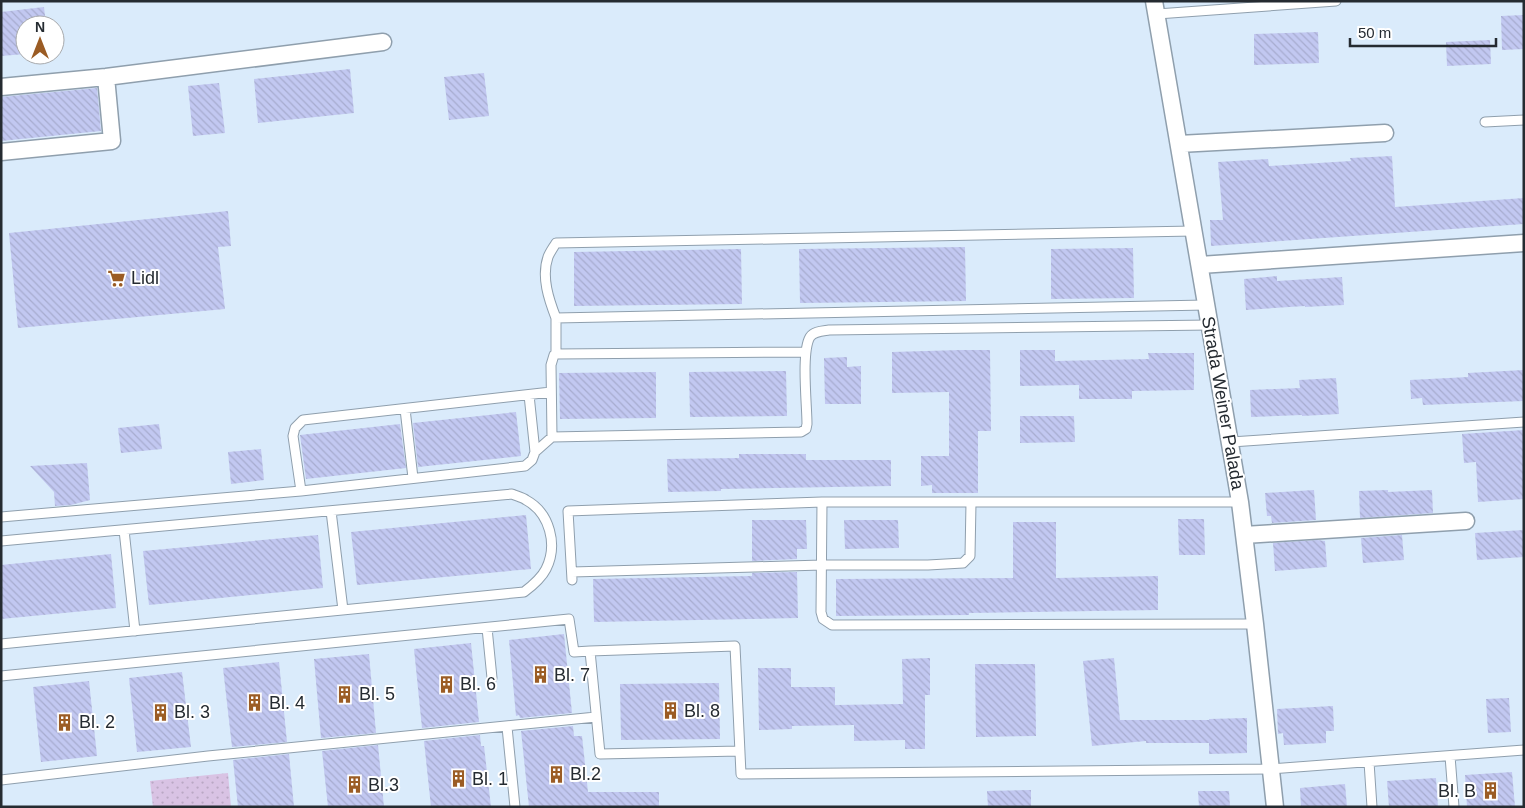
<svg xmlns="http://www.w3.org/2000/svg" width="1525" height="808" font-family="Helvetica,sans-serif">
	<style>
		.park { fill: url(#park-dots) }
		.building { fill: url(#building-back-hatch) }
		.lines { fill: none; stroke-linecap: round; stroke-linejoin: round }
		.service-casing { stroke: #8f9fad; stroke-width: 11 }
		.minor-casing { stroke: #8f9fad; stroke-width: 19 }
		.service { stroke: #fff; stroke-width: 9 }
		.minor { stroke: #fff; stroke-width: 16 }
		.labels { text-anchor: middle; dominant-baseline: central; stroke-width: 4; stroke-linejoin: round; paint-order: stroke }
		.poi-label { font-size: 18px; fill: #252b31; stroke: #fff; text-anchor: start }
		.street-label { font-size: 18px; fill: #252b31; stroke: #fff }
	</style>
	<defs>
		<pattern id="park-dots" width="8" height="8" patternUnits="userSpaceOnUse" patternTransform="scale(1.25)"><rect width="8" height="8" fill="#d9c3e4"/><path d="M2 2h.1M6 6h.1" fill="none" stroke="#baa8c4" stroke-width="1.8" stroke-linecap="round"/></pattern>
		<pattern id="building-back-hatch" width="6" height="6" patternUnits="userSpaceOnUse" patternTransform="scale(1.25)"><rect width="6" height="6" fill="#c2c8f1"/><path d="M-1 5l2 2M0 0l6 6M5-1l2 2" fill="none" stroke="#a7accf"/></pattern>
	</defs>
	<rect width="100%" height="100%" fill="#daebfb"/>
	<path class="park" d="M228 773 231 807H153L150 781Z"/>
	<path class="building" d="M44 7 46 25H25V54L1 56V12Z
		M1524 15V49L1502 50 1501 16Z
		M1318 32 1319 63 1254 65V34Z
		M1490 40 1491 64 1447 66 1446 42Z
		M350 69 354 113 258 123 254 79Z
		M484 73 489 116 449 120 444 77Z
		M219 83 225 133 193 136 188 86Z
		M97 88 101 131 1 141V97Z
		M1392 156 1395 207 1524 198V224L1211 246 1210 220H1223L1218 162 1268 159 1269 166 1351 161 1350 158Z
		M228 211 231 246 218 247 225 309 18 328 9 233Z
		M965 247 966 301 800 303 799 249Z
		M1133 248 1134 298 1051 299V249Z
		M741 249 742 304 574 306V252Z
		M1277 276V281L1342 277 1344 305 1305 307V306L1246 310 1244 279Z
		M960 350H990L991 431H978V493H932V485L921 486V456H949V392L892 393V352Z
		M1020 350H1055V361L1149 359 1148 353H1194V390L1132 391V399H1079V385L1020 386Z
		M847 357V367L861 366V404H825L824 358Z
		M1524 370V401L1423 405 1422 398 1411 399 1410 380 1468 377V373Z
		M786 371 787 416 690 417 689 372Z
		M656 372V418L560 419 559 373Z
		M1336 378 1339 414 1302 416V415L1251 417 1250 390 1300 388 1299 380Z
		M516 412 521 456 418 467 413 423Z
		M1020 416H1074L1075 442 1020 443Z
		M159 424 162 449 121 453 118 428Z
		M400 424 406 468 306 479 300 435Z
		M1524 430V499L1478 502 1476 462 1464 463 1462 434Z
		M261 449 264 480 231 484 228 452Z
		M739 454H806V460H891V486L721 489V491L668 492 667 459 739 458Z
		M87 463 90 500 71 505 55 506 54 492 30 466Z
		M1314 490 1316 520 1272 523 1271 516H1267L1265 493Z
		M1388 490V492L1432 490 1433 513 1360 518 1359 491Z
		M526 515 531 569 357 585 351 532Z
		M1178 519H1204L1205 555H1179Z
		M752 520H806L807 549H797V559L752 561Z
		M844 520H898L899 548 845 549Z
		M1013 522H1056V578L1158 576V610L969 613V615L836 616V579L1013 578Z
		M1524 530V557L1477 560 1475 533Z
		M318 535 323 588 149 605 143 551Z
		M1402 535 1404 560 1363 563 1361 538Z
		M1317 540 1325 541 1327 567 1275 571 1273 543Z
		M111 554 116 608 1 619V565Z
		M797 572 798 618 594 622 593 579 752 576V573Z
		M564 634 572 713 520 718 519 715 516 716 509 640Z
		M471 643 479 722 422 728 414 649Z
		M369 654 376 733 321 738 314 659Z
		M930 658V695H925V749H905V740L854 741V725L792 726V729L759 730 758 668H791V687H835V705L903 704 902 659Z
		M1114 658 1120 720H1209V719L1247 718V753L1209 754V743H1146V741L1092 746 1083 661Z
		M279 662 287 742 232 747 223 668Z
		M975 664H1035L1036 736 976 737Z
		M182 672 191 747 137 752 129 678Z
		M89 681 97 756 41 762 33 687Z
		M719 683 720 739 621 740 620 684Z
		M1509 698 1511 732 1488 733 1486 699Z
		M1333 706 1334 731H1326V743L1284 745 1283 733 1278 734 1277 709Z
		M573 726 574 736H582L588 792H659V807H529L521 731Z
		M480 735 481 746H484L491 807H431L424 741Z
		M378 745 384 807H328L322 751Z
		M289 754 294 807H238L233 760Z
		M1512 772 1515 807H1467L1465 775Z
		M1436 778 1438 807H1389L1387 781Z
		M1345 784 1347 807H1301L1300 788Z
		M1031 790V807H988L987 791Z
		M1198 791H1229L1230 807H1199Z"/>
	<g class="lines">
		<defs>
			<path id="service" d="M1157 14 1336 1
				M1485 122 1524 120
				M1194 231 556 243C553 248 550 252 548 257 541 277 549 300 556 318L1206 305
				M556 354V318
				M405 409 413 478
				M552 437 551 365 554 355 556 354 805 352
				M1231 442 1524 422
				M535 452 552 437 801 432 806 429 807 424C807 405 801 352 810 337 814 331 823 331 829 330L1210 325
				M301 491 293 436 295 428 303 420 551 392
				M822 502 821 612 823 619 832 625 1255 624
				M331 511 343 610
				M1 517 301 491 525 466 532 460 535 452 529 395
				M124 530 135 631
				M1 541 512 494C516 496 522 497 526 500 550 513 558 545 546 569 541 579 532 586 524 592L1 644
				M572 572 822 565H928L963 563 970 556 971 503
				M572 580 568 511 822 502H1240
				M487 628 492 678
				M590 651 735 646 741 774 1270 769 1524 750
				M1 676 569 619 574 652 590 651 600 754 739 751
				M507 727 515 807
				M1450 756 1454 807
				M1369 762 1372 807
				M1 780 208 756 596 717"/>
			<path id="minor" d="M1154 1 1240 502 1255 624 1275 807
				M1 87 106 77 383 42
				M1179 144 1385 133
				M1 152 112 141 106 77
				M1200 265 1524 243
				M1244 535 1466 521"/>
		</defs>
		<use href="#service" class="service-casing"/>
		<use href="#minor" class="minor-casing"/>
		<use href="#service" class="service"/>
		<use href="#minor" class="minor"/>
	</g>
	<defs>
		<symbol id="supermarket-bare" viewBox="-9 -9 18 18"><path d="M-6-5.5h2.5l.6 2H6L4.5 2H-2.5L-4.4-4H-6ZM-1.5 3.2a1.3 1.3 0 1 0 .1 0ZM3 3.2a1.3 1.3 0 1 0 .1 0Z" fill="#9b5c24" stroke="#fff" stroke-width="2.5" paint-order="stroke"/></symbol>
		<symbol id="building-bare" viewBox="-9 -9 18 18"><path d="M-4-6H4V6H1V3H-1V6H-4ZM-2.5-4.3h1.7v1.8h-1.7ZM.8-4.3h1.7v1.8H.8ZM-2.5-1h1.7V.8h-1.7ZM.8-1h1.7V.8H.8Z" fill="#9b5c24" stroke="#fff" stroke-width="2.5" paint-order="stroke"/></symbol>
	</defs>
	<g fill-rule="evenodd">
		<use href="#supermarket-bare" x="104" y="266" width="25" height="25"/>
		<use href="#building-bare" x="528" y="662" width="25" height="25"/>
		<use href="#building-bare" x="434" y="672" width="25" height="25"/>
		<use href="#building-bare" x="332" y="682" width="25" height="25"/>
		<use href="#building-bare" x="242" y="690" width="25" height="25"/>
		<use href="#building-bare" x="658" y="698" width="25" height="25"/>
		<use href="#building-bare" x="148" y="700" width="25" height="25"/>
		<use href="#building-bare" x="52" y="710" width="25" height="25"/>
		<use href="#building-bare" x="544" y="762" width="25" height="25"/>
		<use href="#building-bare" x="446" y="766" width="25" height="25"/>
		<use href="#building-bare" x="342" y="772" width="25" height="25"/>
		<use href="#building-bare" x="1478" y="778" width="25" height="25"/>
	</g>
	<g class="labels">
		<g class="poi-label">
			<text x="131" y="278">Lidl</text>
			<text x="554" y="675">Bl. 7</text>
			<text x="460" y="684">Bl. 6</text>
			<text x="359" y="694">Bl. 5</text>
			<text x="269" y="703">Bl. 4</text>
			<text x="684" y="711">Bl. 8</text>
			<text x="174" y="712">Bl. 3</text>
			<text x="79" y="722">Bl. 2</text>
			<text x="570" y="774">Bl.2</text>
			<text x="472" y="779">Bl. 1</text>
			<text x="368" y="785">Bl.3</text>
			<text x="1476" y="791" text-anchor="end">Bl. B</text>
		</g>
		<g class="street-label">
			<text transform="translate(1223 403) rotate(80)">Strada Weiner Palada</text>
		</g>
	</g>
	<rect width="1525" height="808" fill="none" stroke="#252b31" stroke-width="5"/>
	<g transform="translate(40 40)"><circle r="24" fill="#ffffff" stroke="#a8aaad"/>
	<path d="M0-4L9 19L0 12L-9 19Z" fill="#9b5c24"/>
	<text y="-8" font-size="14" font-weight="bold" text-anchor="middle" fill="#252b31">N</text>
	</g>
	<path d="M1350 38v8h146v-8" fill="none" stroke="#252b31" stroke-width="2.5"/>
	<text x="1358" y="38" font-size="15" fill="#252b31" stroke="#ffffff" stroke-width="4" paint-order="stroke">50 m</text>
</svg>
